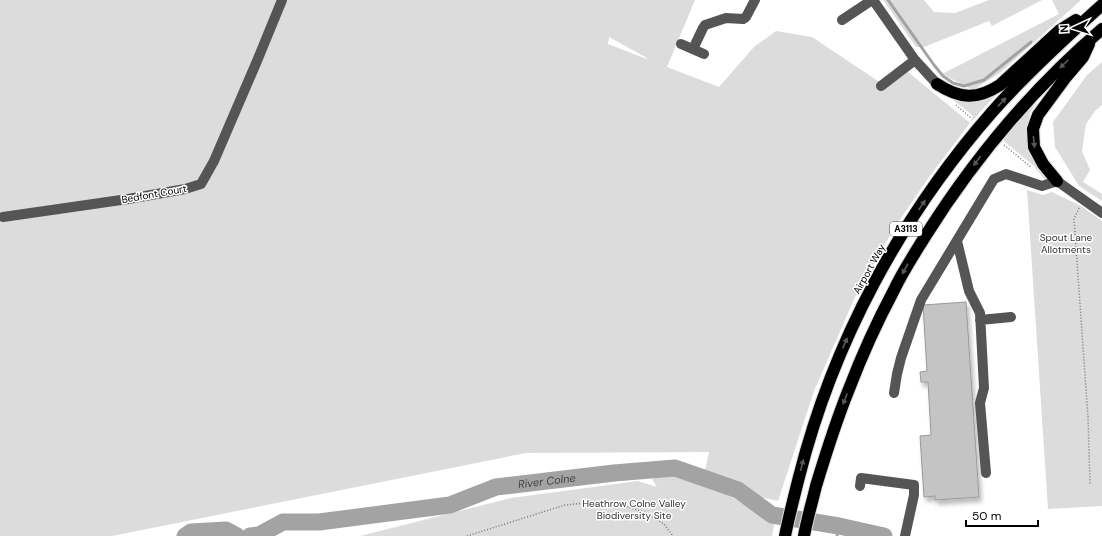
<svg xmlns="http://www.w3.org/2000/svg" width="1102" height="536" font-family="'DM Sans',sans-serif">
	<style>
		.green { fill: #dcdcdc; fill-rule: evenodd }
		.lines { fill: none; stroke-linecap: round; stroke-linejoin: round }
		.stream { stroke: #a3a3a3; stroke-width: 3 }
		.river { stroke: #a3a3a3; stroke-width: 17 }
		.building { fill: #c4c4c4; stroke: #999; filter: url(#shadow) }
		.highway-casing { stroke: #dbdbdb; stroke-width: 14 }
		.path { stroke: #777; stroke-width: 1.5; stroke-dasharray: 1 2; stroke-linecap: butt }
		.minor { stroke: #555; stroke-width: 10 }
		.highway { stroke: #000; stroke-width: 12 }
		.oneway { fill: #595959 }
		.labels { text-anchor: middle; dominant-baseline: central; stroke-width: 3; stroke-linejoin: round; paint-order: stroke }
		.shield { fill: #fff; stroke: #4c4c4c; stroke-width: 1 }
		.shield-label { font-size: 9px; font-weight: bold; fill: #000 }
		.street-label { font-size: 10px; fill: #000; stroke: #fff }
		.park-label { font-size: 10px; fill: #333; stroke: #fff }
		.water-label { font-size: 11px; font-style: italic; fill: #444; stroke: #fff }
	</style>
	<defs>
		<filter id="shadow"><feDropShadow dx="2.5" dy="4.5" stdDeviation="2" flood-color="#0004"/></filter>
	</defs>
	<rect width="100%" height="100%" fill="#fff"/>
	<path class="green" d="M0 0H695L667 67 719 87 754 47 776 31 812 37 878 81 884 89 908 72 970 123 929 177 893 230 855 297 814 391 778 501 752 495 705 470 709 452 526 453 112 536H0ZM609 37 647 58V59L608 44Z
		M883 0H924L934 12 955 13 989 0H1042L992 26 989 21 924 47H916Z
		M1052 0H1081L1000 73 973 90 942 74 1059 14Z
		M1102 62V105L1095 111 1086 124 1082 151 1090 170 1083 182 1102 194V201L1079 186 1055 147 1053 122 1087 75Z
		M1005 85 972 121 971 120 973 116 945 93 959 97Z
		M1033 102 1036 103 1030 113 1028 126 1048 178 1045 180 1034 166 1004 141 1003 138Z
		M1027 190 1043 195 1052 192 1081 206 1102 221V506L1048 509Z
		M672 474 726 494 775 520 772 536H360L511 498 638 481 657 487 652 479Z"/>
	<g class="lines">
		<path class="stream" d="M888 0 934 65 943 76 953 83 964 86 984 80 1031 42
			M837 536 839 526"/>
		<g class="river">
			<path d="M185 536 191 532 226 530 237 536"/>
			<path id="s1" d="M250 536 259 535 283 522H319L450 505 496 487 614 473 675 468 738 490 772 515 839 526 884 536"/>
		</g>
	</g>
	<path class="building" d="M966 302 979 497 935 500V496L924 497 920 436 931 435 928 382H921L920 372 927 371 923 305Z"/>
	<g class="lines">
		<defs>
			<path id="highway" d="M937 84C960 99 977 100 1000 85L1060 30 1076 20
				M1057 181 1043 164 1034 147 1033 129 1038 115 1066 77 1083 57 1089 44
				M785 536C789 516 794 497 799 477 833 342 901 216 993 111 1027 73 1064 39 1102 5
				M804 536C807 519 812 503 816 486 826 453 836 421 849 389 862 355 877 322 894 290 903 271 915 253 926 235 974 159 1033 88 1102 29"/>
		</defs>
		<use href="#highway" class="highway-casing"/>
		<path class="path" d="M956 105 971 118
			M1004 145 1032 168
			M1079 208 1074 219 1088 417 1090 484
			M467 536 565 505 596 502 621 505 644 512 664 524 673 536"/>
		<path class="minor" d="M873 0 915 60 937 84
			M842 20 872 0
			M681 44 704 54
			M693 49 703 28 705 25 726 18 743 19 746 17 755 0
			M881 86 915 60
			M3 217 128 199 185 189 201 184 214 161 257 61 282 0
			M957 241 969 291 980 313 984 388 980 403 986 473
			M980 320 1011 317
			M894 393 897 374 901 358 921 300 994 179 1006 174 1042 186 1057 181 1102 213
			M860 486 861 478 914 485V495L905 536"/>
		<use href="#highway" class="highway"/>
	</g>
	<defs><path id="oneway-solid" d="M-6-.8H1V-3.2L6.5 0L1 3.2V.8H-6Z"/></defs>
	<g class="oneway">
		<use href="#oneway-solid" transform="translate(1064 64) rotate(136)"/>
		<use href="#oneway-solid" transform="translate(1002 102) rotate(-47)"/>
		<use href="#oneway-solid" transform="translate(1034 142) rotate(84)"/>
		<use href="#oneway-solid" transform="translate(977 161) rotate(127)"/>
		<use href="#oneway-solid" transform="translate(922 205) rotate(-56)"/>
		<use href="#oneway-solid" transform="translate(905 269) rotate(119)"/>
		<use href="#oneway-solid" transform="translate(845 343) rotate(-67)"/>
		<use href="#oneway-solid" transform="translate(845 399) rotate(112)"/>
		<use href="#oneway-solid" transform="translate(802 465) rotate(-76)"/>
	</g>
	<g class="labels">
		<rect class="shield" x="890" y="222" width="32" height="14" rx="3"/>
		<g class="shield-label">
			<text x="906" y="229">A3113</text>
		</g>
		<g class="street-label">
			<text transform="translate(154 194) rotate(-10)">Bedfont Court</text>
			<text transform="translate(869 269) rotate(-61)">Airport Way</text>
		</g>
		<g class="park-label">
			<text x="1066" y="237">Spout Lane<tspan x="1066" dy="12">Allotments</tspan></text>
			<text x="634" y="503">Heathrow Colne Valley<tspan x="634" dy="12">Biodiversity Site</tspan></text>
		</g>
		<g class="water-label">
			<text stroke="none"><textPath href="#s1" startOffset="305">River Colne</textPath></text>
		</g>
	</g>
	<g transform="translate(1074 28) rotate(266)" stroke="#ffffff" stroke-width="3" paint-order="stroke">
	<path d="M0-3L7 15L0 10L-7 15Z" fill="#000000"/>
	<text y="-6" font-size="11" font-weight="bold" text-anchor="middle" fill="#000000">N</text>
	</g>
	<path d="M966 520v6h72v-6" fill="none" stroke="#000000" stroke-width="2"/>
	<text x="972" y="520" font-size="12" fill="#000000" stroke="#ffffff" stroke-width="3" paint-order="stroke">50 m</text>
</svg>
